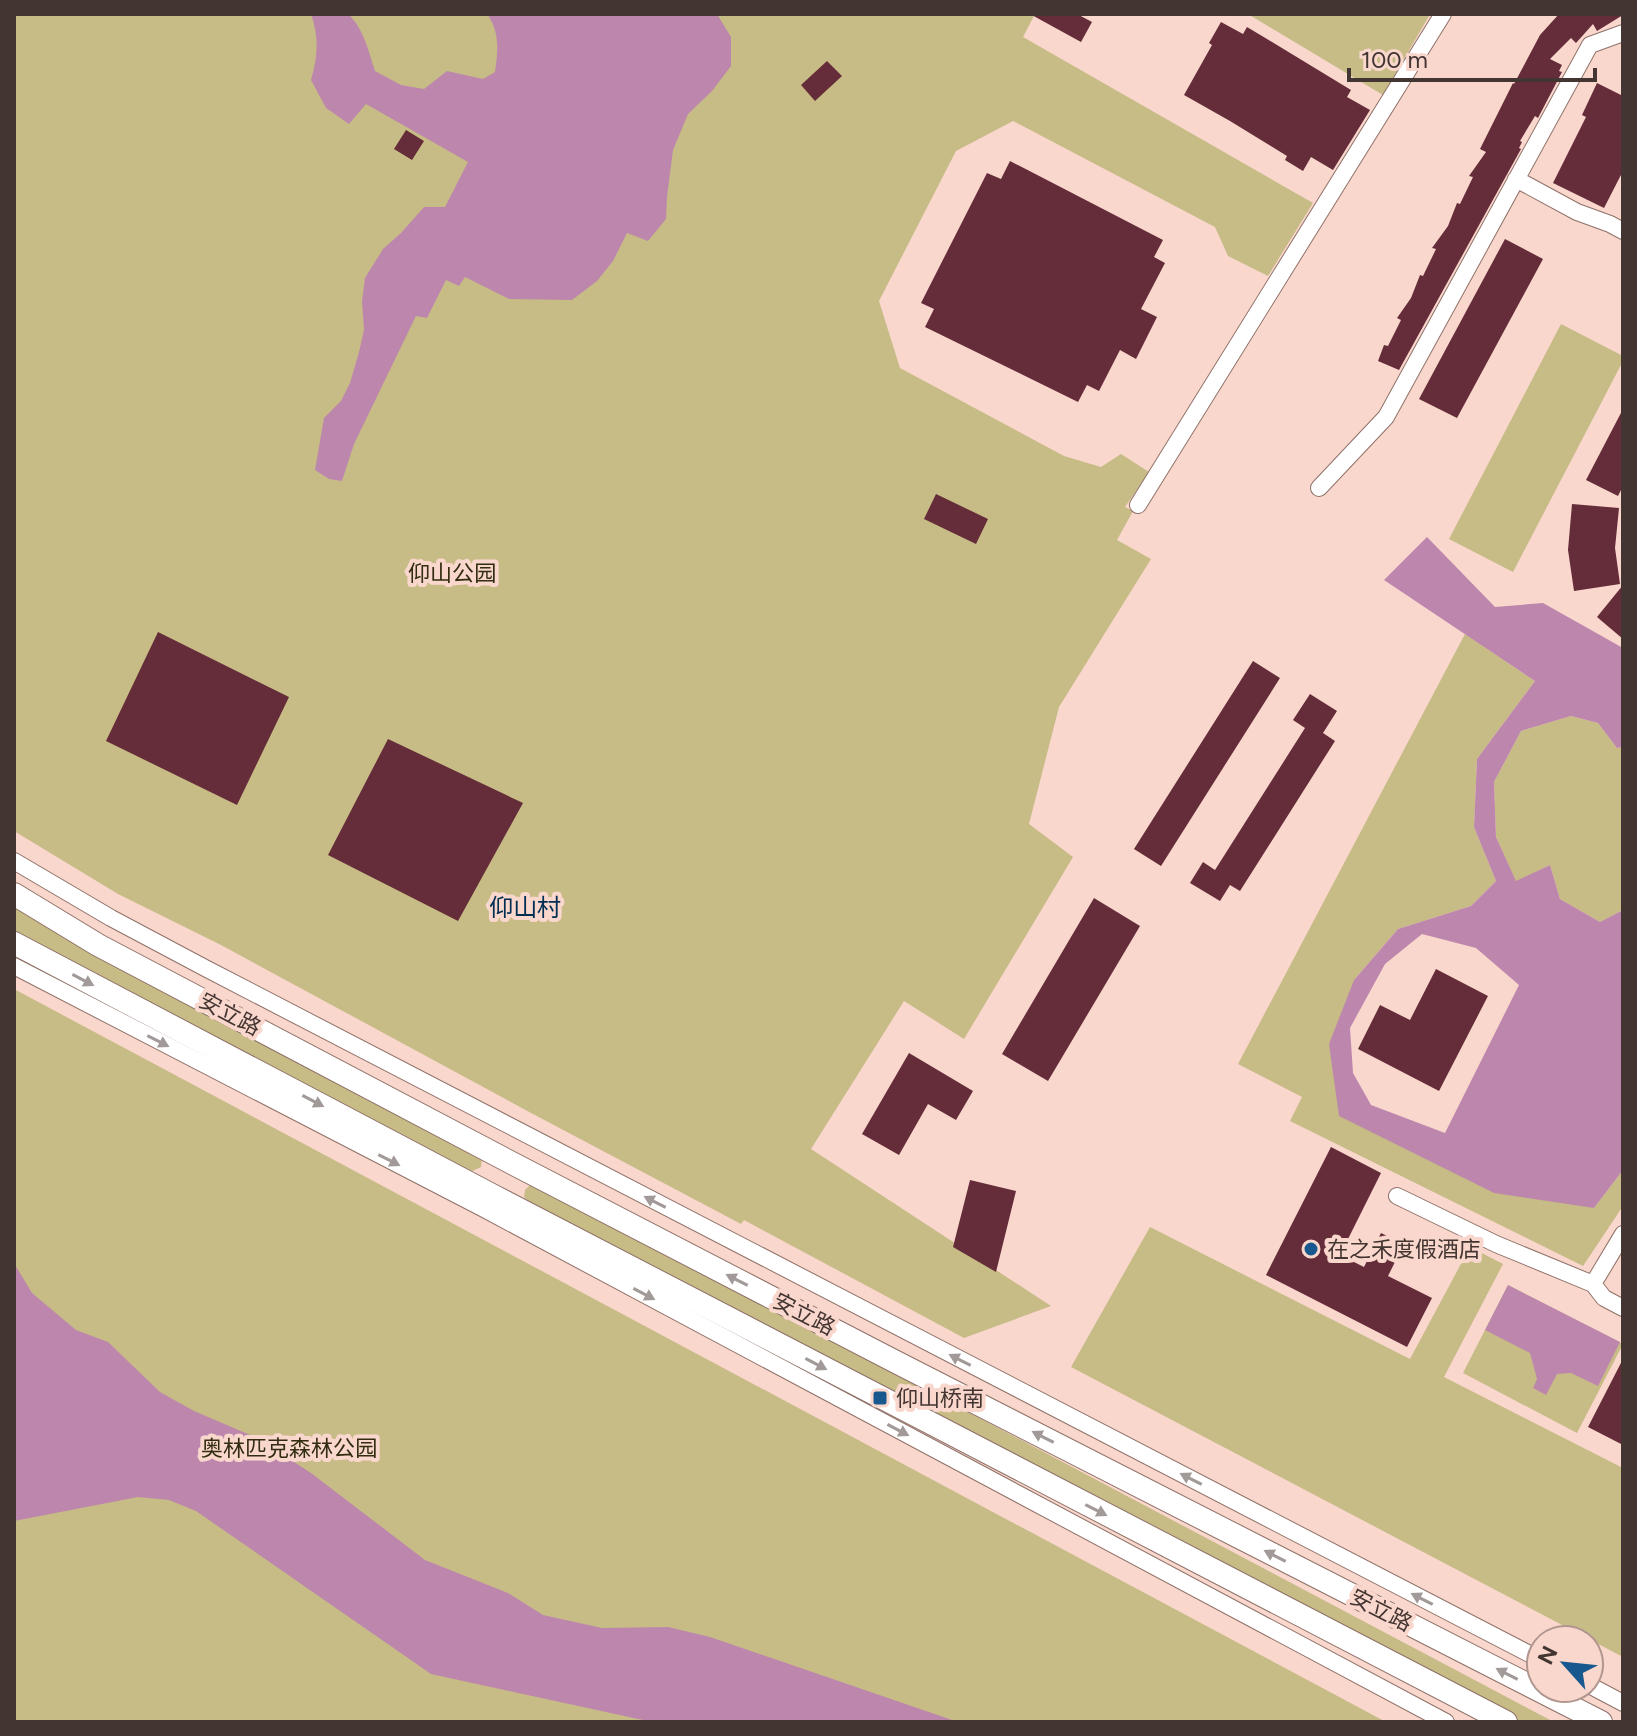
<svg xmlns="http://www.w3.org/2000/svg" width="1637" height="1736" font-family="Figtree,'Noto Sans SC',sans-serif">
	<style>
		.green { fill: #c7bb86 }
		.water { fill: #bd87ad; fill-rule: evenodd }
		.building { fill: #652c39 }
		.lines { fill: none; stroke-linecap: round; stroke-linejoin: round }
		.minor-casing { stroke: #8f7168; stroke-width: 18 }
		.major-casing { stroke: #8f7168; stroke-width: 24 }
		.minor { stroke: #fff; stroke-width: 16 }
		.major { stroke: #fff; stroke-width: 22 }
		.oneway { fill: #a19a98 }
		.poi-dot { fill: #17598e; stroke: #f9d7cd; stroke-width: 3 }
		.labels { text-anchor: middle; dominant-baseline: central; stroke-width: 8; stroke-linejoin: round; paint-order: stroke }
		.park-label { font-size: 22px; fill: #322c10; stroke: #f9d7cd }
		.street-label { font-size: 22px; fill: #433531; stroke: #f9d7cd }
		.poi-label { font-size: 22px; fill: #433531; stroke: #f9d7cd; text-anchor: start }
		.neighbourhood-label { font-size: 24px; fill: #002e52; stroke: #f9d7cd }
	</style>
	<rect width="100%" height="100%" fill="#f9d7cd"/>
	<path class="green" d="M14 14H1035L1023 37 1313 203 1268 276 1228 256 1215 227 1013 121 956 151 879 301 900 368 1064 456 1101 467 1121 454 1149 472 1125 507 1133 511 1117 540 1151 559 1059 707 1029 824 1073 857 964 1039 904 1001 811 1149 1051 1306 964 1338 744 1220 741 1224 533 1114 221 945 118 894 14 831Z
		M1248 14H1426L1429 16 1383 95Z
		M1561 324 1623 356V361L1513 572 1449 539Z
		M1465 634 1535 681 1477 759 1474 827 1496 881 1471 906 1398 929 1354 980 1339 1116 1594 1208 1623 1170V1206L1583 1266 1290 1121 1302 1097 1238 1064Z
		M1571 716 1598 723 1617 748 1623 747V910L1600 922 1560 899 1550 865 1516 882 1496 837 1494 782 1521 731Z
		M14 902 482 1157 481 1167 468 1173 66 960 14 930Z
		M14 989 1386 1722H14Z
		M531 1184 541 1186 1554 1722H1509L534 1207 524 1197 525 1190Z
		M1150 1227 1410 1359 1470 1247 1503 1264 1444 1377 1623 1468V1657L1071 1367Z
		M1508 1285 1623 1344 1577 1433 1463 1373Z"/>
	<path class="water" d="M311 14H348C363 27 369 52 375 71L401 85 424 89 447 71 483 79 495 72C498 51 500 32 487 14H717L731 37V66L712 91 688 114 673 150 667 197 666 219 648 241 627 233 613 261 597 281 572 300 509 299 465 277 459 286 446 280 427 318 416 316 354 444 342 481 329 479 315 470 324 418 341 401 350 383 359 352 364 330 362 301 365 278 383 249 401 233 424 207H445L468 162 366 104 349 124 326 108 311 80C318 56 319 37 311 14Z
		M1427 537 1495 607 1543 603 1623 648V747L1617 748 1598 723 1571 716 1521 731 1494 782 1496 837 1516 881 1550 865 1560 899 1600 922 1623 910V1170L1594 1208 1494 1193 1339 1116 1329 1044 1354 980 1398 929 1471 906 1496 881 1474 827 1477 759 1535 681 1384 580ZM1422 934 1476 948 1519 985 1445 1133 1371 1105 1353 1073 1350 1028 1385 964Z
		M14 1263 32 1293 76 1330 108 1342 160 1392 194 1411 257 1438 311 1473 425 1560 508 1593 543 1615 602 1628 668 1627 710 1637 958 1722H652L431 1674 196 1511 169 1500 138 1497 14 1521Z
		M1508 1285 1620 1342 1598 1386 1571 1373 1557 1374 1546 1395 1533 1388 1537 1379 1530 1353 1485 1330Z"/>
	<path class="building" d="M1030 14H1077L1092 22 1081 42Z
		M1559 14 1623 15 1597 31 1593 24 1576 43 1571 38 1550 59 1562 65 1559 71 1562 72 1538 118 1535 116 1520 141 1522 142 1519 148 1521 149 1399 370 1378 361 1384 345 1388 346 1401 320 1397 318 1411 298 1420 275 1423 276 1436 249 1432 248 1448 226 1457 203 1460 204 1473 177 1469 176 1486 152 1480 149 1513 83 1514 84 1540 35Z
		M1221 22 1243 34 1247 27 1262 36 1351 90 1347 97 1370 110 1333 170 1311 157 1303 171 1285 160 1287 156 1230 121 1184 95 1212 45 1209 43Z
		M827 61 842 76 815 101 801 85Z
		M1597 83 1623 96V171L1604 208 1553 183 1586 117 1582 115Z
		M406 130 424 141 412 160 394 149Z
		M1010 161 1163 240 1154 257 1165 263 1141 309 1157 317 1136 359 1120 350 1099 391 1087 385 1078 402 925 327 934 309 921 303 987 173 1001 179Z
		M1505 239 1543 259 1457 418 1419 399Z
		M1623 409V486L1618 496 1586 480Z
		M936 494 988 519 976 544 924 519Z
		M1572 504 1619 508 1615 548 1620 584 1574 591 1568 550Z
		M1623 585V639L1597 617Z
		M158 632 289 697 237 805 106 741Z
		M1253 661 1280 678 1161 866 1134 849Z
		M1310 694 1337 711 1323 733 1335 741 1240 891 1230 885 1220 901 1190 883 1203 862 1215 870 1305 728 1293 720Z
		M388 739 523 803 458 921 328 855Z
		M1094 898 1140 926 1048 1081 1002 1054Z
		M1436 969 1488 996 1439 1091 1358 1049 1380 1005 1410 1020Z
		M909 1053 973 1091 956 1120 928 1104 899 1155 862 1134Z
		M1331 1147 1381 1173 1340 1255 1364 1267 1381 1233 1404 1244 1388 1276 1432 1298 1407 1347 1266 1275Z
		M970 1180 1016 1191 996 1272 953 1247Z
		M1623 1359V1445L1588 1427Z"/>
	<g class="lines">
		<defs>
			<path id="minor" d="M1516 179 1577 212 1610 224 1623 231
				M1319 488 1386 417 1590 45 1623 33
				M1138 505 1443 14
				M14 861 111 918 207 969 1541 1660
				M14 966 484 1209 1446 1722
				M1397 1196 1496 1244 1593 1284 1623 1234
				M1593 1284 1604 1298 1623 1308
				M1589 1685 1623 1703"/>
			<path id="major" d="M14 894 98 945 508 1161 896 1362 1601 1722
				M14 943 492 1195 1506 1722"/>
		</defs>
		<use href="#minor" class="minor-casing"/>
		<use href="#major" class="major-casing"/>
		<use href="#minor" class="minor"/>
		<use href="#major" class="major"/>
	</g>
	<defs><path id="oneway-solid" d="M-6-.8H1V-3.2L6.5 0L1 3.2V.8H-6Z" transform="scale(2)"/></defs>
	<g class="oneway">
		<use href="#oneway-solid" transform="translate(83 980) rotate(28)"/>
		<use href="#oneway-solid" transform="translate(158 1041) rotate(27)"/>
		<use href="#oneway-solid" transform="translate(313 1101) rotate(28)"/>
		<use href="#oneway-solid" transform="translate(389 1160) rotate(27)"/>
		<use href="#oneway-solid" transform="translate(655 1202) rotate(-153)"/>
		<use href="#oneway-solid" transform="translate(737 1280) rotate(-153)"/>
		<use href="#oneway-solid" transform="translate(644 1294) rotate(28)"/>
		<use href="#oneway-solid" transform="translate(960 1360) rotate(-153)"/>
		<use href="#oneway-solid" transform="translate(816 1364) rotate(28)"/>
		<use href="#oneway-solid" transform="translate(898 1430) rotate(28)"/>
		<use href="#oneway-solid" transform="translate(1043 1437) rotate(-153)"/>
		<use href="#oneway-solid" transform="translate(1191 1479) rotate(-153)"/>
		<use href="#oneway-solid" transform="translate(1096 1510) rotate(27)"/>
		<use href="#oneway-solid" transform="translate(1275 1556) rotate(-153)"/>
		<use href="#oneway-solid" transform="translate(1422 1599) rotate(-153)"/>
		<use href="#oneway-solid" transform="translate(1507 1674) rotate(-153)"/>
	</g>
	<g class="poi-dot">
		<circle cx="1311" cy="1249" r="8"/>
		<rect x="872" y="1390" width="16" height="16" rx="4"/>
	</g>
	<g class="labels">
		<g class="park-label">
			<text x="452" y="573">仰山公园</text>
			<text x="289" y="1448">奥林匹克森林公园</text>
		</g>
		<g class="street-label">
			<text transform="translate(230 1014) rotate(28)">安立路</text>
			<text transform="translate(804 1314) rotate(27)">安立路</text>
			<text transform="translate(1381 1610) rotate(27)">安立路</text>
		</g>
		<g class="poi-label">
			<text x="1327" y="1249">在之禾度假酒店</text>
			<text x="896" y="1398">仰山桥南</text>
		</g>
		<g class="neighbourhood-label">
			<text x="525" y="907">仰山村</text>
		</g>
	</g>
	<rect width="1637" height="1736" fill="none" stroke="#433531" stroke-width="32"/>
	<g transform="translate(1565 1664) rotate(297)"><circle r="38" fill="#f9d7cd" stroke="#b0968f" stroke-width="2"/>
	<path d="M0-6L14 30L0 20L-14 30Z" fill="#17598e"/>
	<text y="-12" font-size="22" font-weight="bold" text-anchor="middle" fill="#433531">N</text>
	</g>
	<path d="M1349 68v12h246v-12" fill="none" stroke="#433531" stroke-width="4"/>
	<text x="1361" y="68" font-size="24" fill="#433531" stroke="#f9d7cd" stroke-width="6" paint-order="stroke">100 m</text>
</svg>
